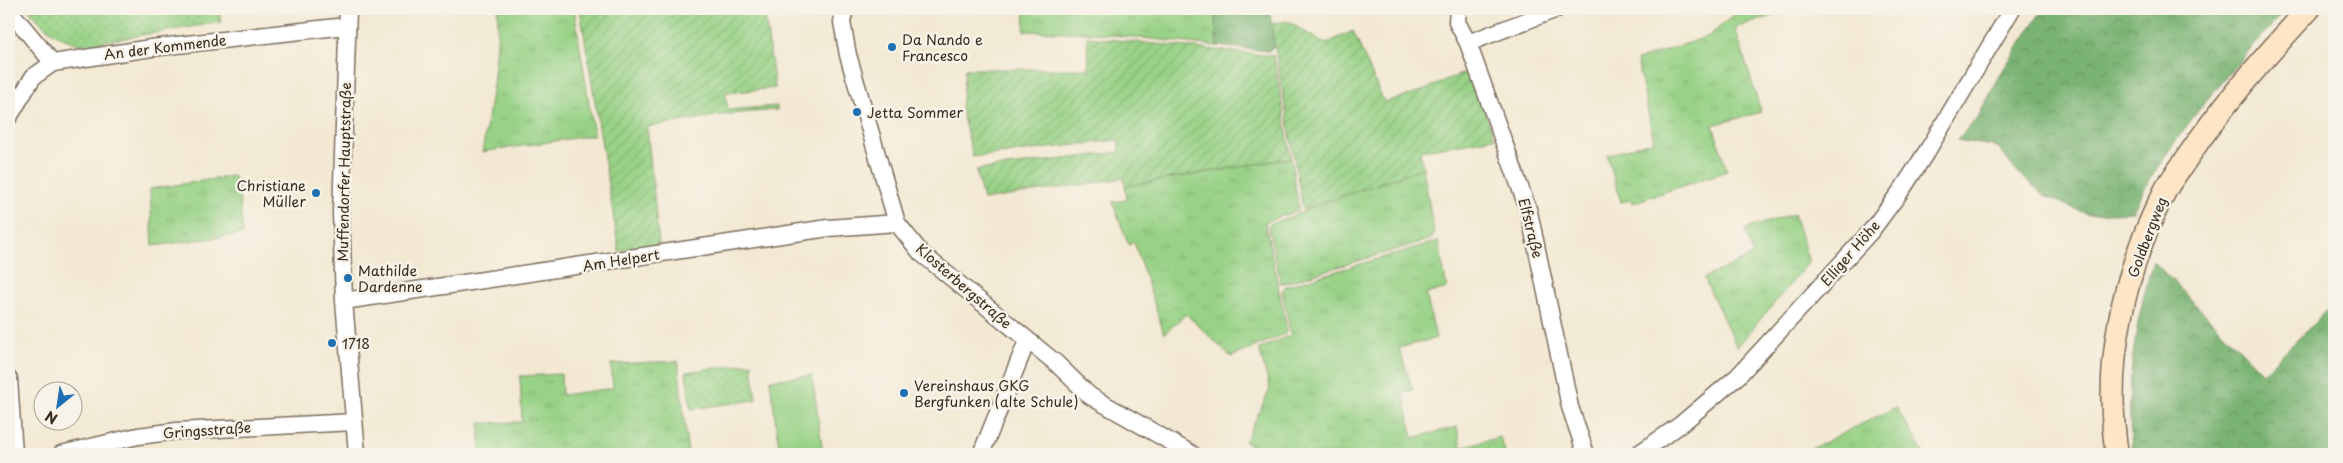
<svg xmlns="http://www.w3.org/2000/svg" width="2343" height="463" font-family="'Playpen Sans',sans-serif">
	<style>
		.grass { fill: url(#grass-tufts); stroke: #6a7e52 }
		.forest { fill: url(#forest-crowns); stroke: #5a6f48 }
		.park { fill: url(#park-dots); stroke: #6a7e52 }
		.garden { fill: url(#garden-furrows); stroke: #6a7e52 }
		.pitch { fill: #98d286; stroke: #6a7e52 }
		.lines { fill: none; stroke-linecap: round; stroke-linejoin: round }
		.street-casing { stroke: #7b6d5d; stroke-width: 19 }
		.secondary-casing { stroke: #7b6d5d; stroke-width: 25 }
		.street { stroke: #fff; stroke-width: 16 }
		.secondary { stroke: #fde5c5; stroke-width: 22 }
		.poi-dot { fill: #1f6fb2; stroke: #f7f3e8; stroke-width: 2 }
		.labels { text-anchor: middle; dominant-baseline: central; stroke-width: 5; stroke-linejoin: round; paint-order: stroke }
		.poi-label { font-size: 14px; fill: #3b2a1e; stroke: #f7f3e8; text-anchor: start }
		.street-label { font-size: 14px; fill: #3b2a1e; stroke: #f7f3e8 }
	</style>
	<defs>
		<pattern id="grass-tufts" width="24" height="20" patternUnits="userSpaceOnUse" patternTransform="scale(1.25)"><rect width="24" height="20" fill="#98d286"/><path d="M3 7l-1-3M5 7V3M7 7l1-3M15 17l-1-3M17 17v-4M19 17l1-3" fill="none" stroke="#84b473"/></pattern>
		<pattern id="forest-crowns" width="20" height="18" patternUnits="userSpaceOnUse" patternTransform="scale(1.25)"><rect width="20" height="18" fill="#7ab473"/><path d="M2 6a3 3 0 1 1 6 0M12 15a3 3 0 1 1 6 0" fill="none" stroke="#65935e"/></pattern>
		<pattern id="park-dots" width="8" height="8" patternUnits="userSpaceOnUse" patternTransform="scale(1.25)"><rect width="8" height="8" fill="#98d286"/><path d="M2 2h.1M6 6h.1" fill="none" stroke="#84b473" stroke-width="1.8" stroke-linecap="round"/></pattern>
		<pattern id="garden-furrows" width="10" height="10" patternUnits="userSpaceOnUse" patternTransform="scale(1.25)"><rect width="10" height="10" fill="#98d286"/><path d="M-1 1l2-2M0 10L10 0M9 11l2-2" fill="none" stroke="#84b473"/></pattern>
	</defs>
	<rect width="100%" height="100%" fill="#f7f3e8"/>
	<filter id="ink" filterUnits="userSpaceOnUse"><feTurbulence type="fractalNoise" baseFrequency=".02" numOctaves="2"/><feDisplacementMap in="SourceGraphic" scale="10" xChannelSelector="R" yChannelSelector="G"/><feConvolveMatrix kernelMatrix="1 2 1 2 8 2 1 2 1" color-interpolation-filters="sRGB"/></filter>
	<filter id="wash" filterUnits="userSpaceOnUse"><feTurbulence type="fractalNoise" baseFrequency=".0096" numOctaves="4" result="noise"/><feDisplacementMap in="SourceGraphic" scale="20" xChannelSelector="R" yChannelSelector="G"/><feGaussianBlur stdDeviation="1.12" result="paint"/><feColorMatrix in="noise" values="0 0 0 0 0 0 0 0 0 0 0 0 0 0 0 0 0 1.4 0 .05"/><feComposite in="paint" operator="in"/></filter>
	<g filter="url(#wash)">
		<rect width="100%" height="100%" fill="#f3e9d3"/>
		<path class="grass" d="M498 9H574L594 135 482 152C491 104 498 58 498 9Z
			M1025 9H1214L1217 46 1094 33 1024 31Z
			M1741 9H1794L1735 28 1761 112 1713 125 1727 171 1632 203 1630 200 1621 202 1607 155 1654 141 1637 60 1709 36Z
			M1291 158 1299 210 1265 222 1287 329 1285 334 1231 357 1186 314 1164 334 1134 242 1129 245 1112 202 1127 200 1125 186Z
			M1423 168 1434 233 1431 239 1281 284 1268 226 1270 224 1303 212V210Z
			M233 176 238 185 243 234 153 246 150 189Z
			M1794 214 1809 262 1737 347 1704 278 1753 255 1745 229Z
			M1438 241 1447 288 1426 294 1436 338 1399 348 1413 390 1403 393 1413 438 1457 427 1461 447 1500 437 1506 454H1266L1245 442 1270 389 1259 349 1291 335 1282 291 1286 286Z
			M678 361 688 454H480V423L522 422 520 376 561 374 562 395 613 388 611 364Z
			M1896 407 1924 454H1801Z"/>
		<path class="forest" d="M1214 9H1269L1275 45 1269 51 1217 46Z
			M2043 9H2287C2232 68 2168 140 2132 212L2087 214 2045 196 2016 171 1998 147 1957 140 1979 115 2001 73Z
			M2153 261 2263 373 2334 304V454H2133C2124 389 2135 324 2153 261Z"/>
		<path class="park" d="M28 9H219L221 22 82 45C55 37 47 30 28 9Z
			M752 363 756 400 691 409 686 372Z"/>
		<path class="garden" d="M580 9H764L775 88 725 93 728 110 777 106V110L728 114 647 127 659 245 619 251Z
			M1287 21 1325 44 1353 31 1384 102 1411 95 1469 71 1495 138 1420 151 1423 168 1303 210 1271 24Z
			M1087 37 1274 56 1291 158 1125 186 1124 178 983 200 976 170 1120 152 1118 140 973 157 961 109 965 69H1089Z"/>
		<path class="pitch" d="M812 375 823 454H780L770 380Z"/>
	</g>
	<g filter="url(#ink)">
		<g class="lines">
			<defs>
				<path id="street" d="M348 9 341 213 344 301 357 454
					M845 9 842 22 848 55 897 223 921 253 1056 363 1090 396 1192 454
					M1458 9 1457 22 1468 43 1529 212 1570 407 1586 454
					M9 10 53 63 151 48 346 26
					M1468 43 1557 9
					M9 117 33 77 53 63
					M344 301 828 228 897 223
					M9 379 14 454
					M61 454 138 436 177 431 354 422
					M981 454 1027 341
					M1638 454 1680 425 1738 376 1871 231 1903 188 1929 148 2012 9"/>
				<path id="secondary" d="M2117 454C2103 366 2123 272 2164 193 2170 180 2181 168 2189 155 2224 103 2266 55 2309 9"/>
			</defs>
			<use href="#street" class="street-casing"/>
			<use href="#secondary" class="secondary-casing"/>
			<use href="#street" class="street"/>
			<use href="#secondary" class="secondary"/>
		</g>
	</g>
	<g class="poi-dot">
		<circle cx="892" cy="47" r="5"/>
		<circle cx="857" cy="112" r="5"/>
		<circle cx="316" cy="193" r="5"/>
		<circle cx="348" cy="278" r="5"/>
		<circle cx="332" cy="343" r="5"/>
		<circle cx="904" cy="393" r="5"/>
	</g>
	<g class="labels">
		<g class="poi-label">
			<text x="902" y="39">Da Nando e<tspan x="902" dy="16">Francesco</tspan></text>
			<text x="867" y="112">Jetta Sommer</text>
			<text x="306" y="185" text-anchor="end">Christiane<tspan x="306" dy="16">Müller</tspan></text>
			<text x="358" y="270">Mathilde<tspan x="358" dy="16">Dardenne</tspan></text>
			<text x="342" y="343">1718</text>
			<text x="914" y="385">Vereinshaus GKG<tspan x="914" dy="16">Bergfunken (alte Schule)</tspan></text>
		</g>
		<g class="street-label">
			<text transform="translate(165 47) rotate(-7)">An der Kommende</text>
			<text transform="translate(344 172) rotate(-89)">Muffendorfer Hauptstraße</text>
			<text transform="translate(1531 228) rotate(76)">Elfstraße</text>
			<text transform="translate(2147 237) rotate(-69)">Goldbergweg</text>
			<text transform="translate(1850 253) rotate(-49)">Elliger Höhe</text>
			<text transform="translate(621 260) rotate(-9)">Am Helpert</text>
			<text transform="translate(964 286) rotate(41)">Klosterbergstraße</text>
			<text transform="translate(207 430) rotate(-4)">Gringsstraße</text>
		</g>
	</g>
	<rect width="2343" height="463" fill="none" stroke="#f7f3e8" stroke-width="30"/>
	<g transform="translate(58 406) rotate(210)"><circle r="24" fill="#f7f3e8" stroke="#aca397"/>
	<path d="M0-4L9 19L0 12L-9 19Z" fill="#1f6fb2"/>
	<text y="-8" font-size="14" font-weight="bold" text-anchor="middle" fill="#3b2a1e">N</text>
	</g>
</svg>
